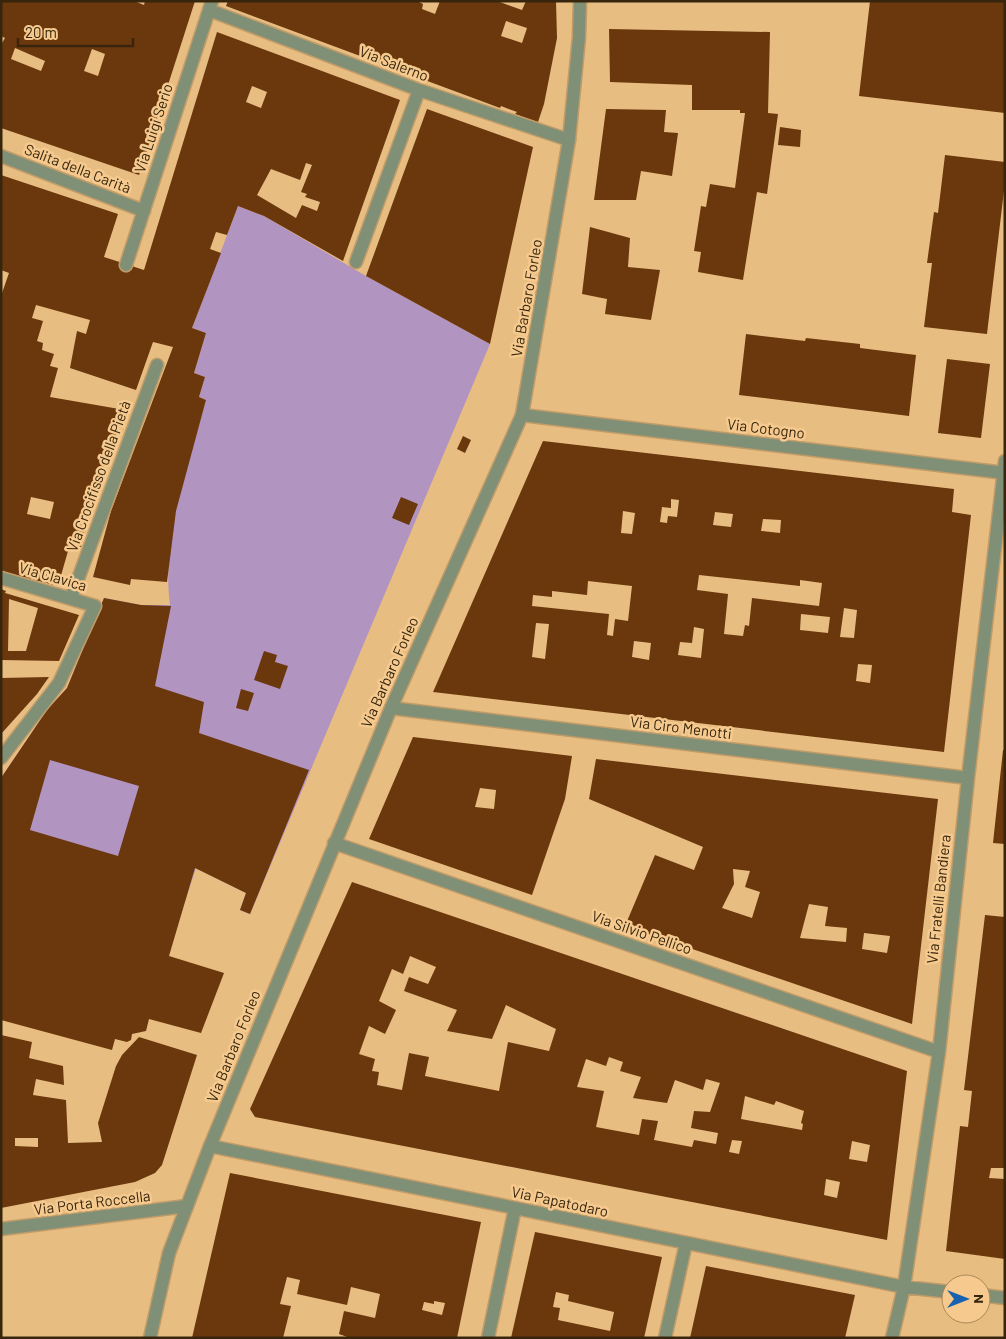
<svg xmlns="http://www.w3.org/2000/svg" width="1006" height="1339" font-family="Barlow,sans-serif">
	<style>
		.green { fill: #b294c1 }
		.building { fill: #6b370c; fill-rule: evenodd }
		.lines { fill: none; stroke-linecap: round; stroke-linejoin: round }
		.minor-casing { stroke: #c19c68; stroke-width: 15 }
		.tertiary-casing { stroke: #c19c68; stroke-width: 15 }
		.minor { stroke: #809077; stroke-width: 12 }
		.tertiary { stroke: #809077; stroke-width: 12 }
		.labels { text-anchor: middle; dominant-baseline: central; stroke-width: 5; stroke-linejoin: round; paint-order: stroke }
		.street-label { font-size: 15px; fill: #37260d; stroke: #f6ca8f }
	</style>
	<rect width="100%" height="100%" fill="#e8bd82"/>
	<path class="green" d="M238 206 264 216 366 276 490 344 250 914 240 910 246 893 196 868 178 922 1 870V778L47 710 67 688 104 598 141 605H170C161 536 188 466 206 400L199 397 205 377 194 373 206 333 192 328Z"/>
	<path class="building" d="M1 1H134L144 5 145 1H195L139 175 1 128V45L5 38 1 36ZM15 48 45 61 41 71 11 59ZM92 49 105 54 98 76 84 71Z
		M228 1H417L423 4 422 9 435 14 440 1H497L522 10 526 1H556L557 38 544 104 538 122 515 114 517 112 501 106 500 108 226 6ZM506 21 527 28 522 43 501 36Z
		M870 1H1005V113L859 96Z
		M609 29 770 32 768 113 778 114 767 194 757 192 743 280 698 272 701 252 694 251 701 206 706 207 710 184 735 188 745 113H740V110H692V85L610 82Z
		M217 32 400 100 343 261 264 216 238 206 227 235 216 232 210 249 221 253 192 328 206 333 194 373 205 377 199 397 206 400 176 511 167 582 131 579 130 585 93 577 111 511 173 347 153 342 136 390 70 368 77 331 86 334 90 320 36 305 32 318 43 321 37 341 43 343 42 350 54 354 50 366 58 368 50 397 125 410 86 523 81 547 70 544 58 586 1 571V296L9 273 1 270V175L118 214 104 257 144 270ZM252 86 267 92 261 108 246 102ZM306 163 312 165 301 192 307 194 305 197 320 202 317 211 302 205 296 218 257 195 271 169 300 180ZM31 497 54 502 50 519 27 514Z
		M427 109 533 147 490 344 366 276Z
		M606 109 666 110 664 132 678 133 672 176 641 171 636 200H594Z
		M780 127 801 130 800 147 778 145Z
		M945 155 1005 162V182L987 334 924 327 932 263H927L934 212 938 213Z
		M590 227 630 238 628 267 660 270 651 320 605 314 607 299 582 294Z
		M746 334 805 341 806 338 860 344V348L916 355 909 416 739 395Z
		M947 359 990 364 981 438 938 433Z
		M463 436 471 440 465 453 457 449Z
		M543 441 954 489 952 512 971 515 944 752 433 692ZM671 499 679 500 677 517 668 516 667 523 660 522 662 507 671 508ZM623 511 635 513 632 534 621 533ZM715 512 733 514 731 527 713 525ZM763 519 781 520 780 533 761 531ZM699 575 800 586V580L822 583 819 606 752 598 749 626 745 625 743 636 724 634 728 594 697 590ZM588 581 632 586 628 621 615 619 613 636 607 635 609 614 532 606 533 595 552 597V591L587 595ZM844 608 857 610 854 638 840 637ZM801 614 830 617 828 633 800 630ZM536 623 549 624 545 659 532 657ZM694 627 704 629 701 658 678 655 680 642 692 643ZM634 641 651 643 649 660 632 657ZM858 664 872 665 870 683 856 681Z
		M401 497 418 504 409 525 392 518Z
		M1 589 6 591 5 593 79 615 59 661 1 660ZM9 599 38 608 26 651H8Z
		M104 598 141 605 171 606 155 686 204 702 199 733 309 770 250 914 240 910 246 893 195 868 169 956 224 973 201 1033 149 1019 146 1031 132 1034 131 1040 127 1042 115 1039 112 1050 1 1020V778L47 710 67 688ZM50 760 139 786 118 856 30 830Z
		M264 651 277 655 275 662 288 666 280 689 254 680Z
		M49 677 37 694 1 734V678Z
		M241 689 254 693 248 711 236 708Z
		M413 737 572 756 565 799 532 895 369 839ZM480 788 496 790 494 809 475 807Z
		M1003 750H1005V844L993 843Z
		M596 759 938 799 912 1024 625 926 655 855 694 870 703 847 589 799ZM733 869 750 871 745 887 760 892 752 918 722 908 734 884ZM809 904 828 907 825 926 847 928 846 942 800 938ZM864 933 890 936 887 953 862 949Z
		M352 882 907 1071 887 1240 255 1117 250 1109ZM410 956 436 967 428 984 409 977 404 991 457 1010 447 1031 492 1039 506 1005 556 1029 549 1051 508 1042 499 1091 425 1076 429 1057 409 1053 402 1090 377 1085 379 1072 372 1071 375 1059 359 1054 369 1026 385 1034 396 1010 379 1001 392 969 403 974ZM609 1057 623 1062 620 1071 641 1077 633 1098 667 1103 675 1080 703 1090 706 1079 720 1083 710 1112 694 1111 691 1128 718 1133 716 1144 694 1140 692 1147 654 1140 658 1121 642 1119 639 1135 596 1127 604 1091 577 1087 586 1059 606 1066ZM745 1096 774 1105 776 1101 804 1111 801 1123 803 1124 802 1130 741 1119ZM732 1140 742 1141 739 1154 729 1152ZM852 1141 870 1145 867 1162 849 1159ZM826 1179 840 1182 837 1198 824 1195Z
		M985 915 1005 917V1168H991L989 1178 1005 1179V1259L946 1251 960 1126 968 1127 972 1091 964 1090Z
		M1 1035 32 1042 29 1058 63 1066 64 1085 36 1079 33 1095 66 1100 68 1143 102 1142 98 1123 116 1066 122 1055 139 1037 197 1055 162 1165 155 1173 135 1182 1 1208ZM15 1138H38V1147L15 1146Z
		M230 1173 481 1222 457 1338H350L339 1334 344 1311 375 1318 380 1294 351 1287 347 1305 297 1294 300 1280 287 1277 280 1304 291 1306 283 1338H192ZM434 1301 445 1303 442 1315 422 1310 424 1302 434 1304Z
		M535 1232 662 1257 644 1338H511ZM556 1292 569 1295 568 1301 614 1312 610 1331 558 1320 560 1308 553 1307Z
		M706 1266 855 1295 845 1338H690Z"/>
	<g class="lines">
		<defs>
			<path id="minor" d="M209 10 419 90 569 140
				M1 156 144 211
				M356 262 419 90
				M126 265 212 1
				M522 415 1005 473
				M1 578 95 606 59 683 1 758
				M71 598 157 365
				M391 708 968 778
				M334 843 939 1052
				M210 1146 904 1287 951 1292
				M1 1229 187 1206
				M981 1295 1005 1298
				M488 1338 515 1208
				M665 1338 686 1243
				M892 1338 904 1287 939 1052 968 778 1005 461"/>
			<path id="tertiary" d="M150 1338 169 1253 210 1146 391 708 522 415 569 140 579 37 580 1"/>
		</defs>
		<use href="#minor" class="minor-casing"/>
		<use href="#tertiary" class="tertiary-casing"/>
		<use href="#minor" class="minor"/>
		<use href="#tertiary" class="tertiary"/>
	</g>
	<g class="labels">
		<g class="street-label">
			<text transform="translate(394 63) rotate(21)">Via Salerno</text>
			<text transform="translate(153 128) rotate(-72)">Via Luigi Serio</text>
			<text transform="translate(78 168) rotate(21)">Salita della Carità</text>
			<text transform="translate(526 298) rotate(-80)">Via Barbaro Forleo</text>
			<text transform="translate(766 428) rotate(7)">Via Cotogno</text>
			<text transform="translate(98 476) rotate(-70)">Via Crocifisso della Pietà</text>
			<text transform="translate(53 576) rotate(16)">Via Clavica</text>
			<text transform="translate(389 672) rotate(-66)">Via Barbaro Forleo</text>
			<text transform="translate(681 727) rotate(7)">Via Ciro Menotti</text>
			<text transform="translate(938 899) rotate(-84)">Via Fratelli Bandiera</text>
			<text transform="translate(642 932) rotate(19)">Via Silvio Pellico</text>
			<text transform="translate(233 1046) rotate(-68)">Via Barbaro Forleo</text>
			<text transform="translate(560 1201) rotate(12)">Via Papatodaro</text>
			<text transform="translate(92 1202) rotate(-7)">Via Porta Roccella</text>
		</g>
	</g>
	<rect width="1006" height="1339" fill="none" stroke="#37260d" stroke-width="5"/>
	<g transform="translate(966 1299) rotate(90)"><circle r="24" fill="#f6ca8f" stroke="#aa885b"/>
	<path d="M0-4L9 19L0 12L-9 19Z" fill="#1961b1"/>
	<text y="-8" font-size="14" font-weight="bold" text-anchor="middle" fill="#37260d">N</text>
	</g>
	<path d="M18 38v8h115v-8" fill="none" stroke="#37260d" stroke-width="2.5"/>
	<text x="25" y="38" font-size="15" fill="#37260d" stroke="#f6ca8f" stroke-width="4" paint-order="stroke">20 m</text>
</svg>
